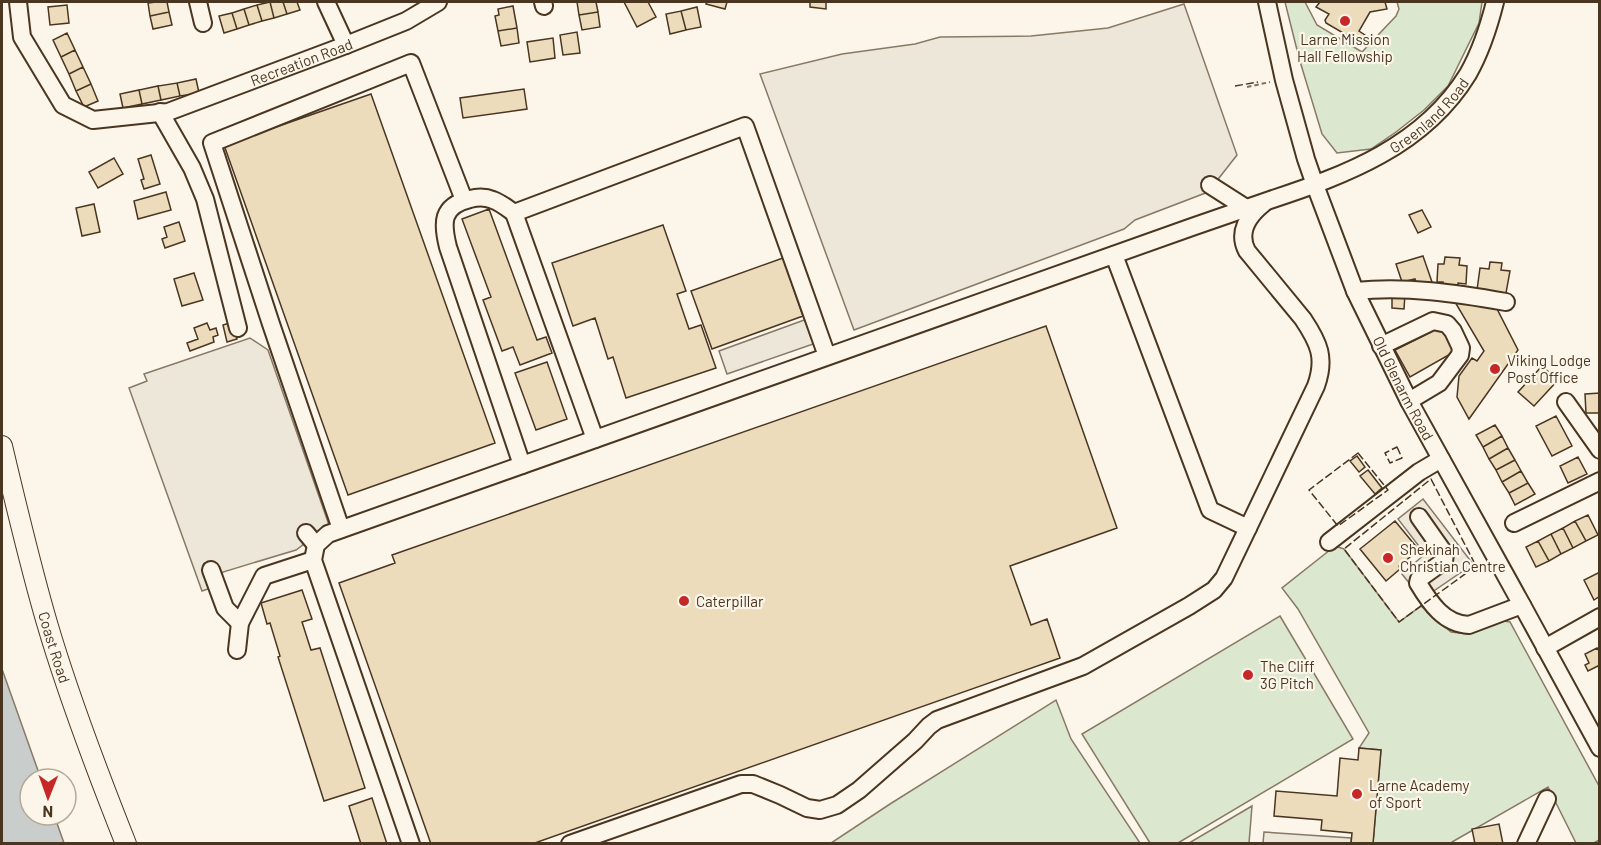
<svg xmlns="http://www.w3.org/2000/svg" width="1601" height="845" font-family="Barlow,sans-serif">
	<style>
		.green { fill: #dce7d0; stroke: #887966; stroke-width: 1.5 }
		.parking { fill: #ede7d9; stroke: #887966; stroke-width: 1.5 }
		.water { fill: #c9cecd; stroke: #887966; stroke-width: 1.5 }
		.building { fill: #ecdcbc; stroke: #4a3520; stroke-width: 1.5 }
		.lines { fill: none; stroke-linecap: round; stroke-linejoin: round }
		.minor-casing { stroke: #4a3520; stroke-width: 20 }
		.major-casing { stroke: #4a3520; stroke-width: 22 }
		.path { stroke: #7f6f5c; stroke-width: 2; stroke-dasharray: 4.5 3; stroke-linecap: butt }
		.minor { stroke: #fbf6e9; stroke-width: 16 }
		.major { stroke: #fbf6e9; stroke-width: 20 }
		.fence { stroke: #4a3520; stroke-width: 1.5; stroke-dasharray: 8 3; stroke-linecap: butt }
		.poi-dot { fill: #c62828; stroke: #fbf6e9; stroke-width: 2 }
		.labels { text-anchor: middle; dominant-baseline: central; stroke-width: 4.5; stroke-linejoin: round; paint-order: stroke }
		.poi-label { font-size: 15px; fill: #4a3520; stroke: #fbf6e9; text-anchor: start }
		.street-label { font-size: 15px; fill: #4a3520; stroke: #fbf6e9 }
	</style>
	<rect width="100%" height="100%" fill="#fbf6e9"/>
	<path class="green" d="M1285 2H1305L1317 25 1362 52 1396 16 1399 9 1397 2H1482L1479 23 1448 86 1424 110 1396 132 1371 149 1337 153 1322 134 1299 58Z
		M1335 546 1344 549 1399 622 1421 606 1451 632 1469 634 1504 621 1510 622 1599 786V840L1594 843H1576L1548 787 1452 842V843H1373L1381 750 1359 748 1369 733 1298 609 1282 588Z
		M1280 616 1353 739 1178 843H1150L1082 734Z
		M1056 700 1071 739 1140 843H831L890 804Z
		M1252 806 1249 843H1189Z"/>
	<path class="parking" d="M1184 4 1237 155 1208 192 1135 220 1124 229 854 330 760 74 842 54 915 44 940 37 1031 36 1108 28Z
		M807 319 816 343 727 374 719 351Z
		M250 338 268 350 329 525 296 550 223 572 217 586 202 591 129 388 147 381 144 374Z
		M1423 499 1473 564 1422 599 1402 574 1425 554 1398 519Z
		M1264 832 1351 838V843H1263Z"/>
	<path class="water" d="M2 669 41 779H30V815H54L64 843H2Z"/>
	<path class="building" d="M156 2H167L169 12 150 16 148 3Z
		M270 2 274 18 262 21 257 5Z
		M270 2H283L287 14 274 18Z
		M283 2H297L300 10 287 14Z
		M577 2H596L598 12 579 15Z
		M624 2H648L656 17 637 27Z
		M707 2H727L725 9 706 4Z
		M810 2H826V9L810 7Z
		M1319 2H1385L1387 9 1370 12 1359 31 1365 35 1360 40H1355L1326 23 1325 20 1329 14 1316 7 1320 2Z
		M67 5 69 23 50 25 48 7Z
		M257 5 262 21 249 25 244 9Z
		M513 6 517 28 498 31 495 16 499 15 498 9Z
		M697 7 701 27 686 30 681 11Z
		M244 9 249 25 237 29 232 13Z
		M681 11 686 30 670 34 666 14Z
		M169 12 172 25 153 29 150 16Z
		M598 12 600 27 582 30 579 15Z
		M232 13 237 29 224 33 219 16Z
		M517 28 519 43 501 46 498 31Z
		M577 32 580 53 563 55 560 35Z
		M67 33 75 50 61 57 53 40Z
		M553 38 555 58 530 62 527 42Z
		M75 50 83 67 69 74 61 57Z
		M83 67 91 84 76 91 69 74Z
		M196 79 199 93 180 96 177 83Z
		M177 83 180 96 161 100 158 86Z
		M91 84 98 101 84 107 76 91Z
		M158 86 161 100 142 104 139 90Z
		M524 89 527 109 463 118 460 98Z
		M139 90 142 104 123 108 120 94Z
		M371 94 495 443 348 495 224 145Z
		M151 155 160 184 144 189 141 180 144 179 138 159Z
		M114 158 123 174 98 188 89 172Z
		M166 192 171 210 138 219 134 201Z
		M94 204 100 232 82 236 76 208Z
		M489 209 537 340 546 337 552 353 520 365 513 347 502 351 483 300 491 297 462 219Z
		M1422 210 1431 227 1418 233 1409 215Z
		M179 222 185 241 165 248 162 239 167 237 164 227Z
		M663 225 686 291 677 294 689 329 701 325 716 368 626 398 613 357 608 359 595 318 573 326 552 263Z
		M1423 256 1432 282 1417 286 1415 279 1402 282 1396 264Z
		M1445 257 1460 258 1459 265 1467 266 1466 284 1458 283V286L1443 285V282H1437L1438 264H1444Z
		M783 258 803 316 712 349 691 291Z
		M1490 262 1502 263 1501 270 1510 271 1506 293 1497 292V295L1477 290 1480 268 1489 269Z
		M194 273 203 300 182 306 174 279Z
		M1392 293 1405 294 1404 309 1392 308Z
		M1462 300 1497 309 1518 350 1469 419 1457 397 1459 376 1472 358 1477 361 1484 351 1455 302Z
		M233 322 237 339 227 342 223 325Z
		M207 323 210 330 216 328 218 335 213 337 214 342 190 351 187 343 198 339 194 328Z
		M1046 326 1117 528 1010 566 1031 625 1047 619 1060 658 532 844H431L339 583 395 563 392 555Z
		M1441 327 1454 352 1410 377 1395 350Z
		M547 362 567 419 536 430 515 373Z
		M1542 366 1558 380 1534 406 1518 392Z
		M1600 393V413H1586L1585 394Z
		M1556 416 1572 446 1552 456 1536 426Z
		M1495 425 1502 436 1483 447 1476 435Z
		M1502 436 1508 448 1489 459 1483 447Z
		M1508 448 1515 460 1496 470 1489 459Z
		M1357 456 1365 467 1359 472 1350 461Z
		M1578 457 1587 474 1568 483 1560 466Z
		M1515 460 1521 471 1502 482 1496 470Z
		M1368 470 1382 488 1375 494 1360 476Z
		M1521 471 1528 483 1509 493 1502 482Z
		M1528 483 1535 494 1515 505 1509 493Z
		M1588 515 1598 535 1586 541 1575 521Z
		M1395 521 1419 550 1399 566 1400 569 1386 581 1360 549Z
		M1575 521 1586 541 1573 548 1563 528Z
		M1563 528 1573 548 1561 554 1551 534Z
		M1551 534 1561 554 1549 561 1538 541Z
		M1538 541 1549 561 1536 567 1526 547Z
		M1600 572V596L1594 600 1584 580Z
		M302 590 312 619 302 622 311 650 320 648 365 788 324 801 278 657 280 656 270 623 267 624 261 603Z
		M1597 648 1600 652V668L1598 666 1588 671 1585 665 1589 663 1585 654Z
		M1359 748 1381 750 1373 844H1351L1352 833 1321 830 1322 820 1274 816 1276 791 1337 796 1340 758 1358 760Z
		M372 798 387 844H361L349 806Z
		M1499 824 1503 844H1475L1472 829Z"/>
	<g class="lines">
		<defs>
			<g id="minor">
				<path id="s1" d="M18 2 22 37 63 105 93 120 168 112 346 45 406 21 438 2"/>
				<path d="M198 2 203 23"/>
				<path d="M326 2 346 45"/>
				<path d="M543 2 544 6"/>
				<path id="s2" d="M1267 2 1284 80 1306 159 1315 185 1355 291 1409 401 1522 605 1600 748"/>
				<path d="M160 112 192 168 205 199 238 328"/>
				<path d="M1210 185 1246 208"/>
				<path d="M514 213C507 208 501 203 493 200 486 197 477 197 470 199 441 206 442 223 448 247L522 465"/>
				<path d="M1114 255 1210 510 1248 528"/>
				<path d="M1355 291C1407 286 1455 293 1506 302"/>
				<path d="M1381 346 1433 321 1447 324 1453 331 1461 348 1460 355 1439 383 1409 401"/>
				<path d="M1566 402 1600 450"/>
				<path d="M595 439 514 213 745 126 827 356"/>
				<path d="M1419 517 1445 554 1444 561 1419 579 1418 583C1430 603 1444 624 1469 625L1522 605"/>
				<path d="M1514 523 1600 481"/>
				<path d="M341 529 271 324 212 143 411 63 464 200"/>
				<path d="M306 533 316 545"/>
				<path d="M1329 542 1419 472 1441 459"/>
				<path d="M211 570 225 608 240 623"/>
				<path d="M1545 648 1600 617"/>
				<path d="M237 650 240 623 264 576 313 560"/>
				<path id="s3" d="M411 844 313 560 316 545 328 534 1192 227C1218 218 1244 209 1270 200 1346 175 1424 146 1468 74 1481 51 1489 26 1495 2"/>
				<path d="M570 844 741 784H753L780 795 807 808 820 810 837 805 859 790 915 741 929 726 937 720 1083 666 1189 606 1214 590 1224 578 1316 386C1326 358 1319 343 1303 319L1247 251C1237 232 1248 216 1263 204"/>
				<path d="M1526 844 1547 799"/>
			</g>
			<g id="major">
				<path id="s4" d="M2 446C16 505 30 565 47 623 69 698 97 771 126 844"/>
			</g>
		</defs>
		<use href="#minor" class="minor-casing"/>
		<use href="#major" class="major-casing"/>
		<path class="path" d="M1247 87 1270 82"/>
		<use href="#minor" class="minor"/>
		<use href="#major" class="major"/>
		<path class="fence" d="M1235 86 1258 82
			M1397 447 1402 458 1390 463 1385 453Z
			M1358 453 1388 490 1338 526 1309 490Z
			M1431 479 1476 566 1399 622 1344 549Z"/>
	</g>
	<g class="poi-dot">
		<circle cx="1345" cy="21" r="6"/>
		<circle cx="1495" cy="369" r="6"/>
		<circle cx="1388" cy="558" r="6"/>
		<circle cx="684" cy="601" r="6"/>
		<circle cx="1248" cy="675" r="6"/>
		<circle cx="1357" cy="794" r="6"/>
	</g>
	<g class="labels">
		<g class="poi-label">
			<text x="1345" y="39" text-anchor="middle">Larne Mission<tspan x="1345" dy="17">Hall Fellowship</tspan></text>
			<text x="1507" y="360">Viking Lodge<tspan x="1507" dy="17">Post Office</tspan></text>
			<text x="1400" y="549">Shekinah<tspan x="1400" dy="17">Christian Centre</tspan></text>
			<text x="696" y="601">Caterpillar</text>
			<text x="1260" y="666">The Cliff<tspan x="1260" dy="17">3G Pitch</tspan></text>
			<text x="1369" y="785">Larne Academy<tspan x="1369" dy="17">of Sport</tspan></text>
		</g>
		<g class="street-label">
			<text stroke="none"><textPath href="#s1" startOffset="366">Recreation Road</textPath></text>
			<text stroke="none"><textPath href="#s3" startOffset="1514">Greenland Road</textPath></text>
			<text stroke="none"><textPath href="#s2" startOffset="411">Old Glenarm Road</textPath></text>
			<text stroke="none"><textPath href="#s4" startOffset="208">Coast Road</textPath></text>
		</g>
	</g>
	<rect width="1601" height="845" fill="none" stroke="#4a3520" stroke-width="6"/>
	<g transform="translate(48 797) rotate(181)"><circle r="28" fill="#fbf6e9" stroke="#b4a999" stroke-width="1.5"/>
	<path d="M0-4.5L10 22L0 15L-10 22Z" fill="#c62828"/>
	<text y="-9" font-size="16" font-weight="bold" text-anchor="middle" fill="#4a3520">N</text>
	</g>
</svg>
